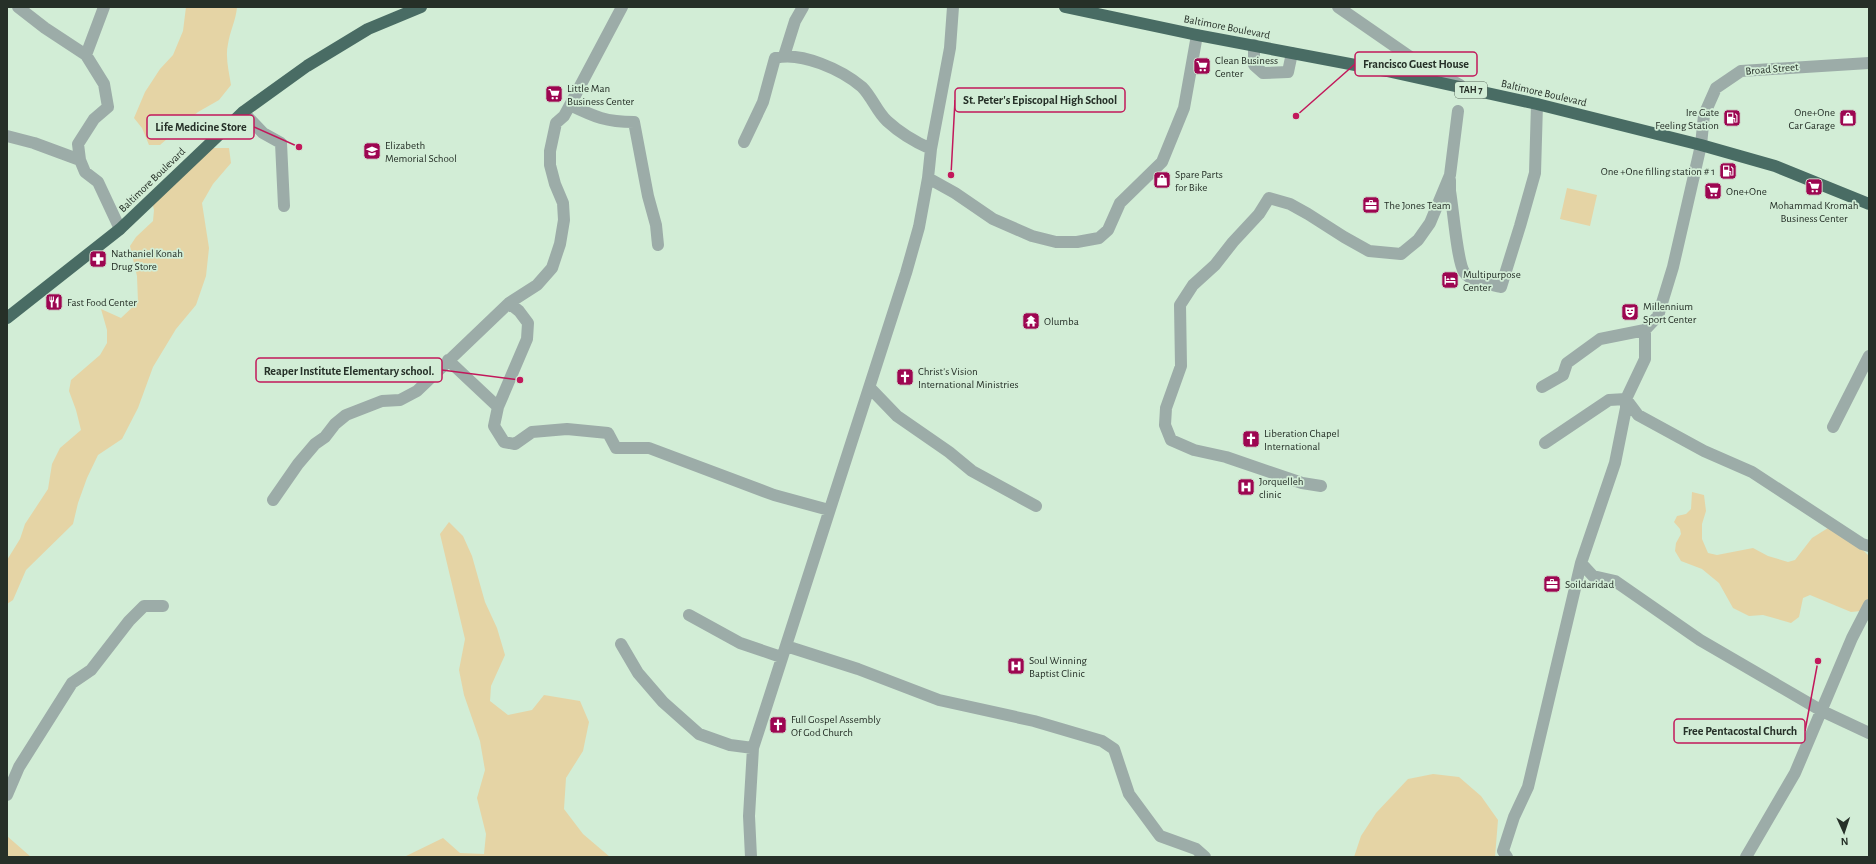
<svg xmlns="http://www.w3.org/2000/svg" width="1876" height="864" font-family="'Alegreya Sans',sans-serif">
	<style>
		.green { fill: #e5d4a5 }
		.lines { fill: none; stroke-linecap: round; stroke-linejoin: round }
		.minor { stroke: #9caca8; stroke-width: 12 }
		.highway { stroke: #496c64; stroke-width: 12 }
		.labels { text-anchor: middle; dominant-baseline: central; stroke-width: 3.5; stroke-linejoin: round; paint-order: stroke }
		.shield { fill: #d2edd6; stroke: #5a695c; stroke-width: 1 }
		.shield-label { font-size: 10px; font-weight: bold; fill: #263028 }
		.street-label { font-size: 11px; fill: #263028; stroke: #d2edd6 }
		.poi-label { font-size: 11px; fill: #263028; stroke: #d2edd6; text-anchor: start }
		.leader { fill: none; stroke: #c2185b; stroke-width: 1.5 }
		.callout-dot { fill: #c2185b; stroke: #d2edd6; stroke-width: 1.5 }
		.callout { fill: #d2edd6; stroke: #c2185b; stroke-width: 1.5 }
		.callout-label { font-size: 12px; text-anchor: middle; font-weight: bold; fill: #263028 }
	</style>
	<rect width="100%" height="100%" fill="#d2edd6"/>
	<path class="green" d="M186 7H237C236 20 230 31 228 44 225 57 229 72 231 85L219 100 198 112 160 145H149L142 128 134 118 145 92 160 69 173 55 183 31Z
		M201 148H229L231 163 213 184 202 203 209 248 206 276 196 305 176 329 153 367 138 408 122 439 98 455 87 478 78 503 73 524 26 570 13 600 7 604V560L20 539 25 524 48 489 52 464 60 448 81 430 76 410 69 391 71 380 100 355 107 343V330L101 309 121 318 138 302 137 276 130 246 136 237 153 221 154 210 150 193Z
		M1567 188 1597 195 1590 226 1560 219Z
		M1692 492 1704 495 1706 511 1702 524V539L1708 553 1717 555 1753 548 1768 556 1788 562 1795 560 1812 538 1828 528 1859 546 1869 556V603L1861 611 1851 612 1810 595 1803 598 1799 617 1791 623 1763 615 1749 616 1733 608 1719 583 1702 569 1681 561 1675 551 1676 543 1681 534 1680 529 1674 522 1677 516 1686 514 1691 509Z
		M449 522 463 536 472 556 485 602 497 628 505 655 491 686 490 701 508 715 532 710 544 695 580 701 589 722 583 751 566 778 564 809 583 834 610 857H404L443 838 460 853 484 854 486 834 477 798 485 770 480 741 464 695 459 670 465 639 440 534Z
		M1433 774 1459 777 1481 796 1498 820 1495 857H1354L1361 836 1376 813 1408 779Z
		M7 836 31 857H7Z"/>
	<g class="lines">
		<path class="minor" d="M18 7 45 28 86 55 104 84 108 107 94 119 78 144 80 160 85 172 98 182 120 229
			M622 7 570 105C595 117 606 122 634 122L648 196 656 225 658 245
			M1338 7 1416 61 1460 85
			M1254 45V65L1263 73 1288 72 1292 53
			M86 55 104 7
			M784 56 795 21 803 7
			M243 112 263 133 281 143 284 206
			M7 136 34 143 80 160
			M744 142 763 102 775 58C801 51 842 70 862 87 872 97 877 112 887 121 900 133 915 142 931 149
			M928 178 955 193 993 219 1032 236 1056 242H1077L1099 238 1108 230 1120 203 1162 162 1184 108 1197 35
			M1450 180V191C1453 207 1457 261 1464 272 1471 282 1489 284 1501 287L1520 226 1535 173 1537 104
			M509 303 519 311 528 323 527 339 498 407 494 426 504 442 515 444 532 432 567 429 608 433 616 448H649L774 495 829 510
			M448 360 498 407
			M1542 387 1563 375 1567 363 1600 339 1645 330
			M870 388 897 416 949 452 972 471 1036 506
			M1833 427 1869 356
			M1545 443 1609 400 1626 399 1638 415 1704 451 1752 472 1862 544 1869 546
			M1321 486 1302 483 1226 457 1194 450 1171 440 1165 425 1166 408 1181 366 1180 305 1193 285 1215 265 1233 242 1259 214 1269 198 1290 204 1308 214 1344 237 1369 251 1401 254 1418 240 1430 223 1450 175 1458 111
			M273 500 298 464 315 444 325 437 335 424 346 415 382 401 400 400 417 391 509 303 537 285 552 268 560 244 564 220 563 203 555 184 550 165V151L556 123 564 116 570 105
			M1581 563 1593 576 1615 581 1700 640 1822 711 1869 733
			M689 615 740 643 781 657
			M621 644 638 673 663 702 699 734 730 745 753 748
			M786 646 858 669 939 700 1034 721 1102 741 1114 749 1129 794 1160 836 1196 849 1205 857
			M7 795 19 767 72 683 91 670 129 621 144 606H163
			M751 857 749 816 753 748 906 273 919 227 928 178 931 149 950 48 953 7
			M1507 857 1503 851 1514 817 1528 787 1581 563 1615 463 1626 408V399L1645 359V330L1658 316 1673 267 1701 145 1704 115 1716 88 1741 71 1869 63
			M1746 857 1795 773 1852 638 1869 605"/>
		<path class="highway" d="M1065 7 1197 35 1387 71 1537 104 1701 145 1775 166 1869 204
			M7 318 120 229 243 112 307 66 368 29 421 7"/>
	</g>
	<defs>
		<symbol id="supermarket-square" viewBox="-11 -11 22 22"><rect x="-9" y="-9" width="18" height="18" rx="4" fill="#9d0651" stroke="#d2edd6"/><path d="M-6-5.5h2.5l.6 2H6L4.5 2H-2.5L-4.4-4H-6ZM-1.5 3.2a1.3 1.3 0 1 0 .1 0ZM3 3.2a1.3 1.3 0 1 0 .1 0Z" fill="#fff"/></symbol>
		<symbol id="fuel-square" viewBox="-11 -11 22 22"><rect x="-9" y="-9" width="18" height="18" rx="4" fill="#9d0651" stroke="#d2edd6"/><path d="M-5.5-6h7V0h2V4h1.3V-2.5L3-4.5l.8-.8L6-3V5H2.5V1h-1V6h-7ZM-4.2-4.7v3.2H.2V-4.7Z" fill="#fff"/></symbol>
		<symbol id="shop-square" viewBox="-11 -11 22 22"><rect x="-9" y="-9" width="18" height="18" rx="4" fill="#9d0651" stroke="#d2edd6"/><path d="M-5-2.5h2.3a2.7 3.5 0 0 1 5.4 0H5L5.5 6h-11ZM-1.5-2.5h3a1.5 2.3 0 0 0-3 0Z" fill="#fff"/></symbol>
		<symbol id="school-square" viewBox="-11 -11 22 22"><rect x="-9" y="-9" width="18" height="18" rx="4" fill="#9d0651" stroke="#d2edd6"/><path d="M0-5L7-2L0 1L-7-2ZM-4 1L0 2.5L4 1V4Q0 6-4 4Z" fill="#fff"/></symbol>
		<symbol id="office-square" viewBox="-11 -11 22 22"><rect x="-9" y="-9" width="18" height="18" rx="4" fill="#9d0651" stroke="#d2edd6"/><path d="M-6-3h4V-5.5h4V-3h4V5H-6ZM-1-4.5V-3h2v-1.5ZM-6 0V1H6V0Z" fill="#fff"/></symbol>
		<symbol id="pharmacy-square" viewBox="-11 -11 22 22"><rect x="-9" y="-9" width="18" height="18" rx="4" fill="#9d0651" stroke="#d2edd6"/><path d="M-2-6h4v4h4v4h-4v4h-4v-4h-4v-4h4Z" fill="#fff"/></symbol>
		<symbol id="hotel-square" viewBox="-11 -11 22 22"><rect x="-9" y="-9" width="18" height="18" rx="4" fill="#9d0651" stroke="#d2edd6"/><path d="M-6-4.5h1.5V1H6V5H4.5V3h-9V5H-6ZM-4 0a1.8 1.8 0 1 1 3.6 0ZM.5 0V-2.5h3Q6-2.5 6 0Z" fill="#fff"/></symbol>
		<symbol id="restaurant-square" viewBox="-11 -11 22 22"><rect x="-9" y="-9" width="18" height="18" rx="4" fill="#9d0651" stroke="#d2edd6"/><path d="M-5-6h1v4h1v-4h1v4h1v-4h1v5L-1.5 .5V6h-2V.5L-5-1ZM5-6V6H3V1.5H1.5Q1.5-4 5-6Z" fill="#fff"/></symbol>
		<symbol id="theatre-square" viewBox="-11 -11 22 22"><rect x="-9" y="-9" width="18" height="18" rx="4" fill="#9d0651" stroke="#d2edd6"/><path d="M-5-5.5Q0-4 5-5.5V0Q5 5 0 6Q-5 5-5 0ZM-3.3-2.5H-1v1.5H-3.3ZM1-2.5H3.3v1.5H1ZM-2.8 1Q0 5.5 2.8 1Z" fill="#fff"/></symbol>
		<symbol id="temple-square" viewBox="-11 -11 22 22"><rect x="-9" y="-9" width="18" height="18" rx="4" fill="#9d0651" stroke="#d2edd6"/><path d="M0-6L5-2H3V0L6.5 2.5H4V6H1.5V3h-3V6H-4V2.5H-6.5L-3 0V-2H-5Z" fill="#fff"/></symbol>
		<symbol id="church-square" viewBox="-11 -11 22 22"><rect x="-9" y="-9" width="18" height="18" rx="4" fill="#9d0651" stroke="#d2edd6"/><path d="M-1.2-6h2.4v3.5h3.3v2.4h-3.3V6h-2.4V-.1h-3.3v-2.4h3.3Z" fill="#fff"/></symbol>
		<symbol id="hospital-square" viewBox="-11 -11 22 22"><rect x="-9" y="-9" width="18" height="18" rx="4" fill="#9d0651" stroke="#d2edd6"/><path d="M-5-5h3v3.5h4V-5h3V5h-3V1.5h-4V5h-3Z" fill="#fff"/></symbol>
	</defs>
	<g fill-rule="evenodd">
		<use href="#supermarket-square" x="1192" y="56" width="20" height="20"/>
		<use href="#supermarket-square" x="544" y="84" width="20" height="20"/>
		<use href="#fuel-square" x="1722" y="108" width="20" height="20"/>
		<use href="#shop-square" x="1838" y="108" width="20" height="20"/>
		<use href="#school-square" x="362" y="141" width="20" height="20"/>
		<use href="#fuel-square" x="1718" y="161" width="20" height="20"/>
		<use href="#shop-square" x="1152" y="170" width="20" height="20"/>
		<use href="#supermarket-square" x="1804" y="177" width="20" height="20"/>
		<use href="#supermarket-square" x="1703" y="181" width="20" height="20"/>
		<use href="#office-square" x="1361" y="195" width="20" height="20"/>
		<use href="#pharmacy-square" x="88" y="249" width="20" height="20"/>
		<use href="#hotel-square" x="1440" y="270" width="20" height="20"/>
		<use href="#restaurant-square" x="44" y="292" width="20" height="20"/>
		<use href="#theatre-square" x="1620" y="302" width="20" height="20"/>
		<use href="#temple-square" x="1021" y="311" width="20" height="20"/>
		<use href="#church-square" x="895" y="367" width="20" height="20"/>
		<use href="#church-square" x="1241" y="429" width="20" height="20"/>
		<use href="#hospital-square" x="1236" y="477" width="20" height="20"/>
		<use href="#office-square" x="1542" y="574" width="20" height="20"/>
		<use href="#hospital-square" x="1006" y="656" width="20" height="20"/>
		<use href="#church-square" x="768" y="715" width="20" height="20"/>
	</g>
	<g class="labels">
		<rect class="shield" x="1455" y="82" width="32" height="16" rx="3"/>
		<g class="shield-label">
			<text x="1471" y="90">TAH 7</text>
		</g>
		<g class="street-label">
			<text transform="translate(1227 27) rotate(11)">Baltimore Boulevard</text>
			<text transform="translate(1772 69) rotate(-5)">Broad Street</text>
			<text transform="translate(1544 93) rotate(13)">Baltimore Boulevard</text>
			<text transform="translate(152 180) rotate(-44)">Baltimore Boulevard</text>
		</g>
		<g class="poi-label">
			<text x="1215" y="60">Clean Business<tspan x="1215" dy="13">Center</tspan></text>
			<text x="567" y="88">Little Man<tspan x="567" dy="13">Business Center</tspan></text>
			<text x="1719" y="112" text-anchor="end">Ire Gate<tspan x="1719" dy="13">Feeling Station</tspan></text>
			<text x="1835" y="112" text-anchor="end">One+One<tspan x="1835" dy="13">Car Garage</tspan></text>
			<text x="385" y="145">Elizabeth<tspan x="385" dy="13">Memorial School</tspan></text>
			<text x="1715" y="171" text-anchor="end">One +One filling station # 1</text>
			<text x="1175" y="174">Spare Parts<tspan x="1175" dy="13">for Bike</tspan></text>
			<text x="1726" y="191">One+One</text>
			<text x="1384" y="205">The Jones Team</text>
			<text x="1814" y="205" text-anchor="middle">Mohammad Kromah<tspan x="1814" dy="13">Business Center</tspan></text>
			<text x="111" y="253">Nathaniel Konah<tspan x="111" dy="13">Drug Store</tspan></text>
			<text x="1463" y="274">Multipurpose<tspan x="1463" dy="13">Center</tspan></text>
			<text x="67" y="302">Fast Food Center</text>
			<text x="1643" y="306">Millennium<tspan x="1643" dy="13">Sport Center</tspan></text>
			<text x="1044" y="321">Olumba</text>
			<text x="918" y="371">Christ's Vision<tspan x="918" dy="13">International Ministries</tspan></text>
			<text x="1264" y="433">Liberation Chapel<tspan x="1264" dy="13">International</tspan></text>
			<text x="1259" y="481">Jorquelleh<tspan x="1259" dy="13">clinic</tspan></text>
			<text x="1565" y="584">Soildaridad</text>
			<text x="1029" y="660">Soul Winning<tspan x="1029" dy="13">Baptist Clinic</tspan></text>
			<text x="791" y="719">Full Gospel Assembly<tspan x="791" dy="13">Of God Church</tspan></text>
		</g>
	</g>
	<path class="leader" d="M1296 116L1355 64M951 175L955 100M299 147L254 127M520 380L442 370M1818 661L1805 731"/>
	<g class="callout-dot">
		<circle cx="1296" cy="116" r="4"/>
		<circle cx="951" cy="175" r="4"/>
		<circle cx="299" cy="147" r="4"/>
		<circle cx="520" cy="380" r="4"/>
		<circle cx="1818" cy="661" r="4"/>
	</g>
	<g class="callout">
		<rect x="1355" y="52" width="122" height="24" rx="4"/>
		<rect x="955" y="88" width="170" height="24" rx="4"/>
		<rect x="147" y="115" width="107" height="24" rx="4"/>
		<rect x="256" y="358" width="186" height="24" rx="4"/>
		<rect x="1674" y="719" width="131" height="24" rx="4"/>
	</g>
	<g class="callout-label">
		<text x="1416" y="68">Francisco Guest House</text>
		<text x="1040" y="104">St. Peter's Episcopal High School</text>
		<text x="201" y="131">Life Medicine Store</text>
		<text x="349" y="375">Reaper Institute Elementary school.</text>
		<text x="1740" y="735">Free Pentacostal Church</text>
	</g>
	<rect width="1876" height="864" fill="none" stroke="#263028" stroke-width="16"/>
	<g transform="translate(1844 832) rotate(177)" stroke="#d2edd6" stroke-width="3" paint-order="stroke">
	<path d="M0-3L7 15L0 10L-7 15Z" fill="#263028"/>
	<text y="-6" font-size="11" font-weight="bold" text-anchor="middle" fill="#263028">N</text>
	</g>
</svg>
